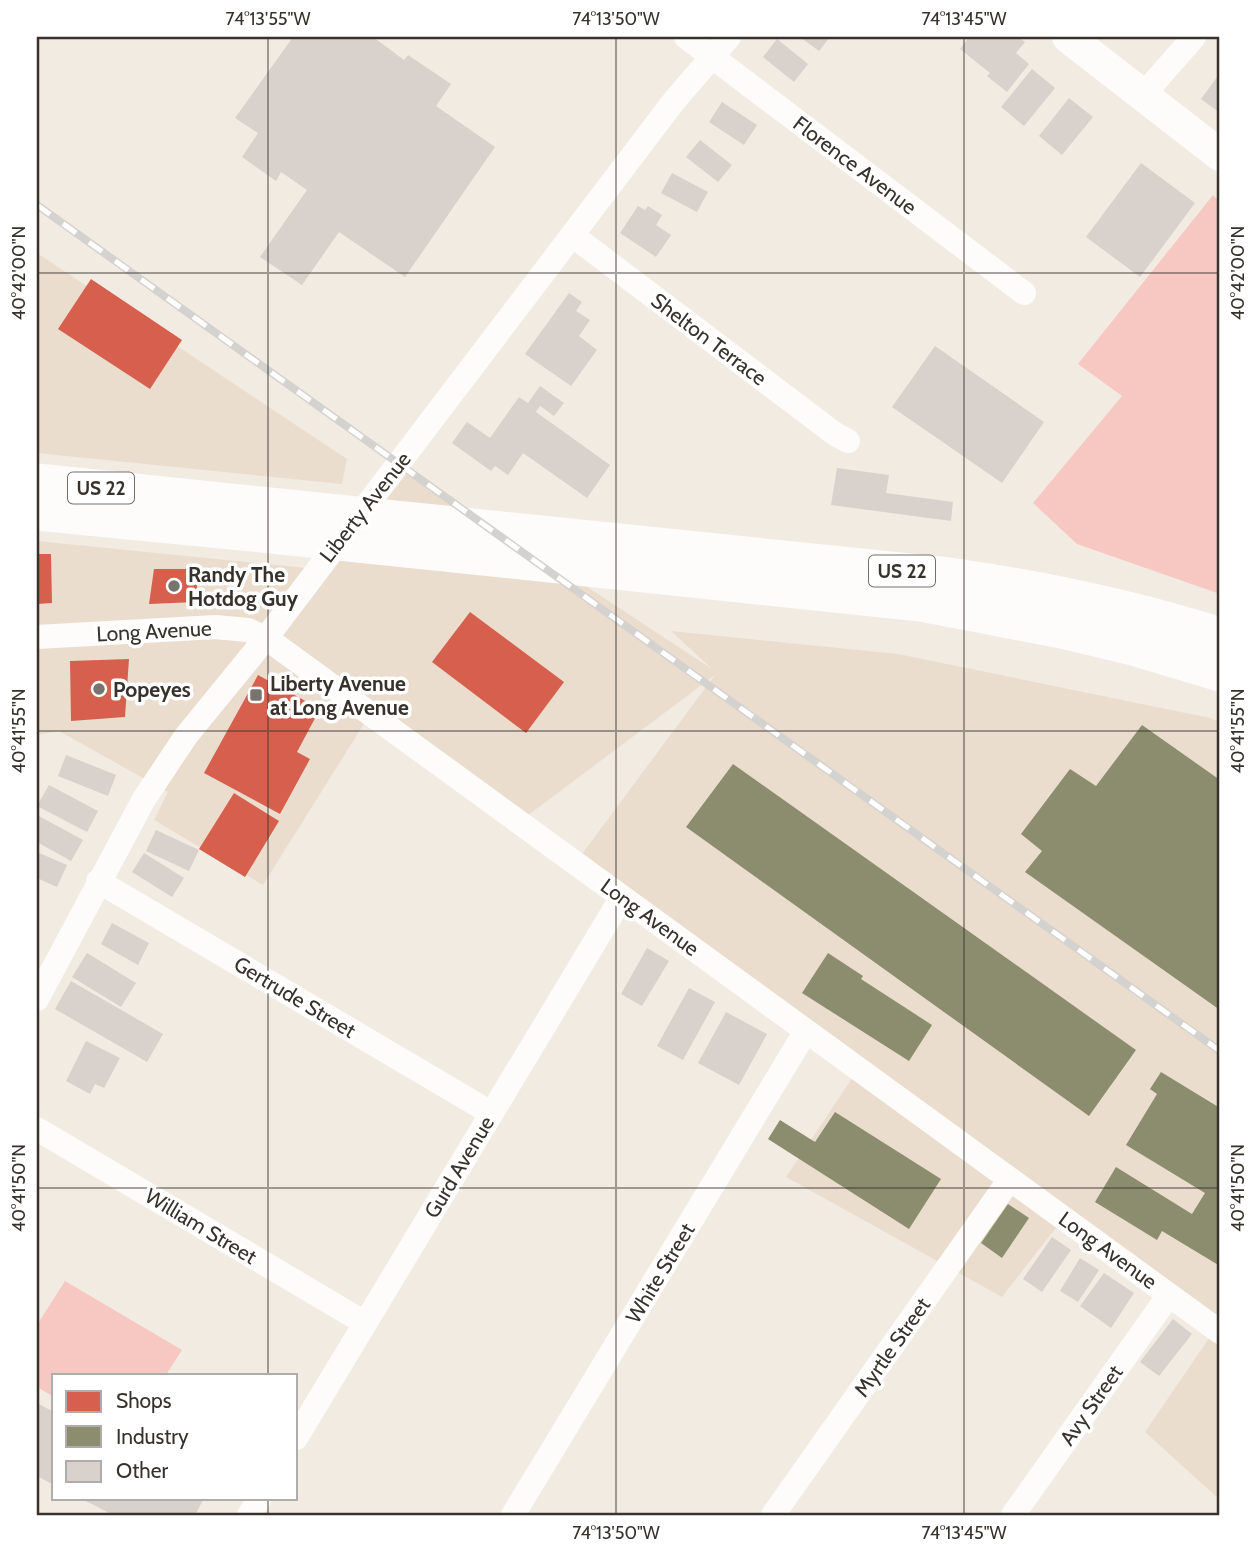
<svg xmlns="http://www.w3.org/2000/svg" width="1257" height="1552" font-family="Cabin,sans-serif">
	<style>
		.built { fill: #eaddce }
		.green { fill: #f7c8c2 }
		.shops { fill: #d6604d }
		.industry { fill: #8c8c6e }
		.building { fill: #d8d1cc }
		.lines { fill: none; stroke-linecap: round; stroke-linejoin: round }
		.minor { stroke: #fdfcfb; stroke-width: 24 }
		.major { stroke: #fdfcfb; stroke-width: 32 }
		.highway { stroke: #fdfcfb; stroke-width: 37 }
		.rail-casing { stroke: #d4d2cf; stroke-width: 8 }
		.rail { stroke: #fff; stroke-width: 5; stroke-dasharray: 16; stroke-linecap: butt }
		.ticks { fill: none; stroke: #37322c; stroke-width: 2; stroke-opacity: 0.45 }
		.poi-dot { fill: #78736c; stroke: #fff; stroke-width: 2.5 }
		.labels { text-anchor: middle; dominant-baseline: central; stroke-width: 7; stroke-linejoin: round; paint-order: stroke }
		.shield { fill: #fff; stroke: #73706b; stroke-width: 2 }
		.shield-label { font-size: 19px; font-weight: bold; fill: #37322c }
		.street-label { font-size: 21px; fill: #37322c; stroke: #fff }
		.poi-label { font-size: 21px; font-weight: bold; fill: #37322c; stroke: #fff; text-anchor: start }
		.neatline { fill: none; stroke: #37322c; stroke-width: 2.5 }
		.ticks-label { font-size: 18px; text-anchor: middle; fill: #37322c }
	</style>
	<rect width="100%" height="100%" fill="#f2ebe2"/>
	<path class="built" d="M37 253 347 459 342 484 37 453Z
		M399 463 712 669 671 631 898 654 1210 718 1220 722V1321L1069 1211 1002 1297 786 1177 863 1062 579 858 715 675 519 822 370 714 263 885 154 820 168 792 59 731 37 735V541L317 569Z
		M1220 1322V1500L1145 1432Z"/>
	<path class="green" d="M1213 195 1220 202V594L1077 544 1033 503 1122 396 1078 364Z
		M65 1281 182 1350 166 1375H54V1397L37 1387V1325Z"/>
	<path class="shops" d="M91 279 182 340 150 389 58 329Z
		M37 554H51L52 603 37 604Z
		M154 569H198L196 602 149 604Z
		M470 612 564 682 526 733 432 662Z
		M129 659 125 717 71 721 70 661Z
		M258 675 320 709 297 752 310 759 280 814 204 773Z
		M234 793 279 821 245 877 199 849Z"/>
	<path class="industry" d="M1142 725 1220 780V1010L1025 872 1042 851 1021 834 1070 769 1096 786Z
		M733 764 1136 1050 1089 1116 686 827Z
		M828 953 863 976 861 979 932 1025 909 1061 802 993Z
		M1161 1072 1220 1108V1266L1162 1231 1157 1240 1095 1202 1116 1167 1192 1214 1205 1193 1126 1145 1157 1094 1150 1089Z
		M835 1112 941 1179 909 1229 768 1139 780 1120 815 1142Z
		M1008 1204 1029 1218 1002 1258 981 1243Z"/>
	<path class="building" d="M293 37H373L404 60 408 55 451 84 436 106 495 147 405 277 339 232 302 285 260 257 307 190 281 172 276 181 242 157 258 133 235 118Z
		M800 37H830L819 51Z
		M969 37H1018L1025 42 1016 53 1029 64 1007 92 987 76 990 73 960 49Z
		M777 39 808 64 794 82 763 57Z
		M1032 69 1055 88 1024 126 1001 107Z
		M1220 73V113L1201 99Z
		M1069 98 1093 117 1062 155 1039 136Z
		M722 102 757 125 744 145 709 122Z
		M700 140 732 165 718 182 686 157Z
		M1141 163 1195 203 1140 277 1086 237Z
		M672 173 708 192 697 212 661 193Z
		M638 206 645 210 648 206 662 215 656 225 671 235 656 257 620 233Z
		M569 293 582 302 576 311 590 320 579 336 597 350 571 386 525 354Z
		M935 346 1044 422 1002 483 892 407Z
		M540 386 564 403 554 416 540 406 536 412 610 465 587 498 523 453 508 475 495 466 491 471 452 443 467 422 490 438 519 397 528 403Z
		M837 468 889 475 886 493 953 502 951 521 831 505Z
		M66 755 116 775 108 796 58 776Z
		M49 785 98 811 87 832 37 806Z
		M37 815 83 840 71 861 37 842Z
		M156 830 199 850 189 871 146 851Z
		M37 852 67 865 57 887 37 878Z
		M144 853 184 878 172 897 132 872Z
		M112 923 149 943 138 965 101 944Z
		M647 948 669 961 642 1006 621 994Z
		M87 953 136 983 121 1007 72 977Z
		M71 981 163 1034 147 1062 55 1009Z
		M689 988 715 1002 683 1060 657 1046Z
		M726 1012 767 1034 739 1085 698 1063Z
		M86 1041 120 1058 104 1088 95 1084 90 1094 66 1081Z
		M1052 1237 1071 1250 1042 1292 1023 1279Z
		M1080 1258 1099 1270 1078 1302 1060 1291Z
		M1104 1273 1134 1293 1111 1328 1080 1306Z
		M1173 1319 1192 1334 1159 1376 1140 1362Z
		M37 1403 54 1412V1485L37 1476Z
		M80 1498H204L195 1515H113Z"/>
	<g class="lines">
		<path class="minor" d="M686 37 1024 293
			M1143 95 1194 37
			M572 235 835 434 848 441
			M37 637 215 627 248 630 266 638 1220 1332
			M98 881 491 1113
			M37 999 144 799 186 736 266 638 674 101 729 37
			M37 1129 365 1323
			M296 1438 622 897
			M249 1515 260 1498
			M513 1515 806 1031
			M773 1515 1010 1179
			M1013 1515 1169 1295"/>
		<path class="major" d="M1068 37 1220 155"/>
		<path class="highway" d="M37 482 949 576C1041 589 1131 608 1220 636
			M37 512 262 534 921 603 1062 630 1133 647 1220 673"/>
		<defs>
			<path id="rail" d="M37 205 1220 1051"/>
		</defs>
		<use href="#rail" class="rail-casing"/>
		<use href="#rail" class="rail"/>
	</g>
	<path class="ticks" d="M268 37V1375M616 37V1515M964 37V1515M37 273H1220M37 731H1220M37 1188H1220M268 1498V1515"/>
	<g class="poi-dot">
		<circle cx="174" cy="586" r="7"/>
		<circle cx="99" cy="689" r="7"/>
		<rect x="249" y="688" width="14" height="14" rx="3.5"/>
	</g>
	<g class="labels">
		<g class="shield">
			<rect x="68" y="472.5" width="66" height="31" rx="5"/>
			<rect x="869" y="555.5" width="66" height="31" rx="5"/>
		</g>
		<g class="shield-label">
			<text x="101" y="488">US 22</text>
			<text x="902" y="571">US 22</text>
		</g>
		<g class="street-label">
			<text transform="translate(855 165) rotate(37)">Florence Avenue</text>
			<text transform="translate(709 339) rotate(37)">Shelton Terrace</text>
			<text transform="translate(365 507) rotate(-52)">Liberty Avenue</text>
			<text transform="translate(154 631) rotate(-3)">Long Avenue</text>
			<text transform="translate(650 917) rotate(36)">Long Avenue</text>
			<text transform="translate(295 997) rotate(31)">Gertrude Street</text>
			<text transform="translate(459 1167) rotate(-59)">Gurd Avenue</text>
			<text transform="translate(201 1226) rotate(31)">William Street</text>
			<text transform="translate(1108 1250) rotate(36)">Long Avenue</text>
			<text transform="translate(660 1273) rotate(-59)">White Street</text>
			<text transform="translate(892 1347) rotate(-55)">Myrtle Street</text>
			<text transform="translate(1091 1405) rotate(-55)">Avy Street</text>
		</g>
		<g class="poi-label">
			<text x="188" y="574">Randy The<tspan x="188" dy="24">Hotdog Guy</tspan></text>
			<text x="270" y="683">Liberty Avenue<tspan x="270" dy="24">at Long Avenue</tspan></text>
			<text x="113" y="689">Popeyes</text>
		</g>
	</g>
	<rect width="1257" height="1552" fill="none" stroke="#ffffff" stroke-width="77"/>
	<rect x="52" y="1374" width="245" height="126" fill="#ffffff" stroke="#afadab" stroke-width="2"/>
	<rect x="66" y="1391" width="35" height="21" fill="#d6604d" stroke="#afadab" stroke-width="2"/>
	<text x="116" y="1408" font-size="21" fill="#37322c">Shops</text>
	<rect x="66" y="1426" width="35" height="21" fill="#8c8c6e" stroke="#afadab" stroke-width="2"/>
	<text x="116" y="1444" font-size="21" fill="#37322c">Industry</text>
	<rect x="66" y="1461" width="35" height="21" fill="#d8d1cc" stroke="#afadab" stroke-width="2"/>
	<text x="116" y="1478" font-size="21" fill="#37322c">Other</text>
	<rect x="38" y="38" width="1180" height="1476" class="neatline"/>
	<g class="ticks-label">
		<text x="268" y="25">74°13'55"W</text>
		<text x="616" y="25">74°13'50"W</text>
		<text x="964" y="25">74°13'45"W</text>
		<text transform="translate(19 273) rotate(-90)" y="6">40°42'00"N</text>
		<text transform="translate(1238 273) rotate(-90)" y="6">40°42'00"N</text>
		<text transform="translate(19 731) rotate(-90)" y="6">40°41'55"N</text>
		<text transform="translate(1238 731) rotate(-90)" y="6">40°41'55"N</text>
		<text transform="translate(19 1188) rotate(-90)" y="6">40°41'50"N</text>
		<text transform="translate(1238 1188) rotate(-90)" y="6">40°41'50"N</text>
		<text x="616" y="1539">74°13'50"W</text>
		<text x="964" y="1539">74°13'45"W</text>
	</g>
</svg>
